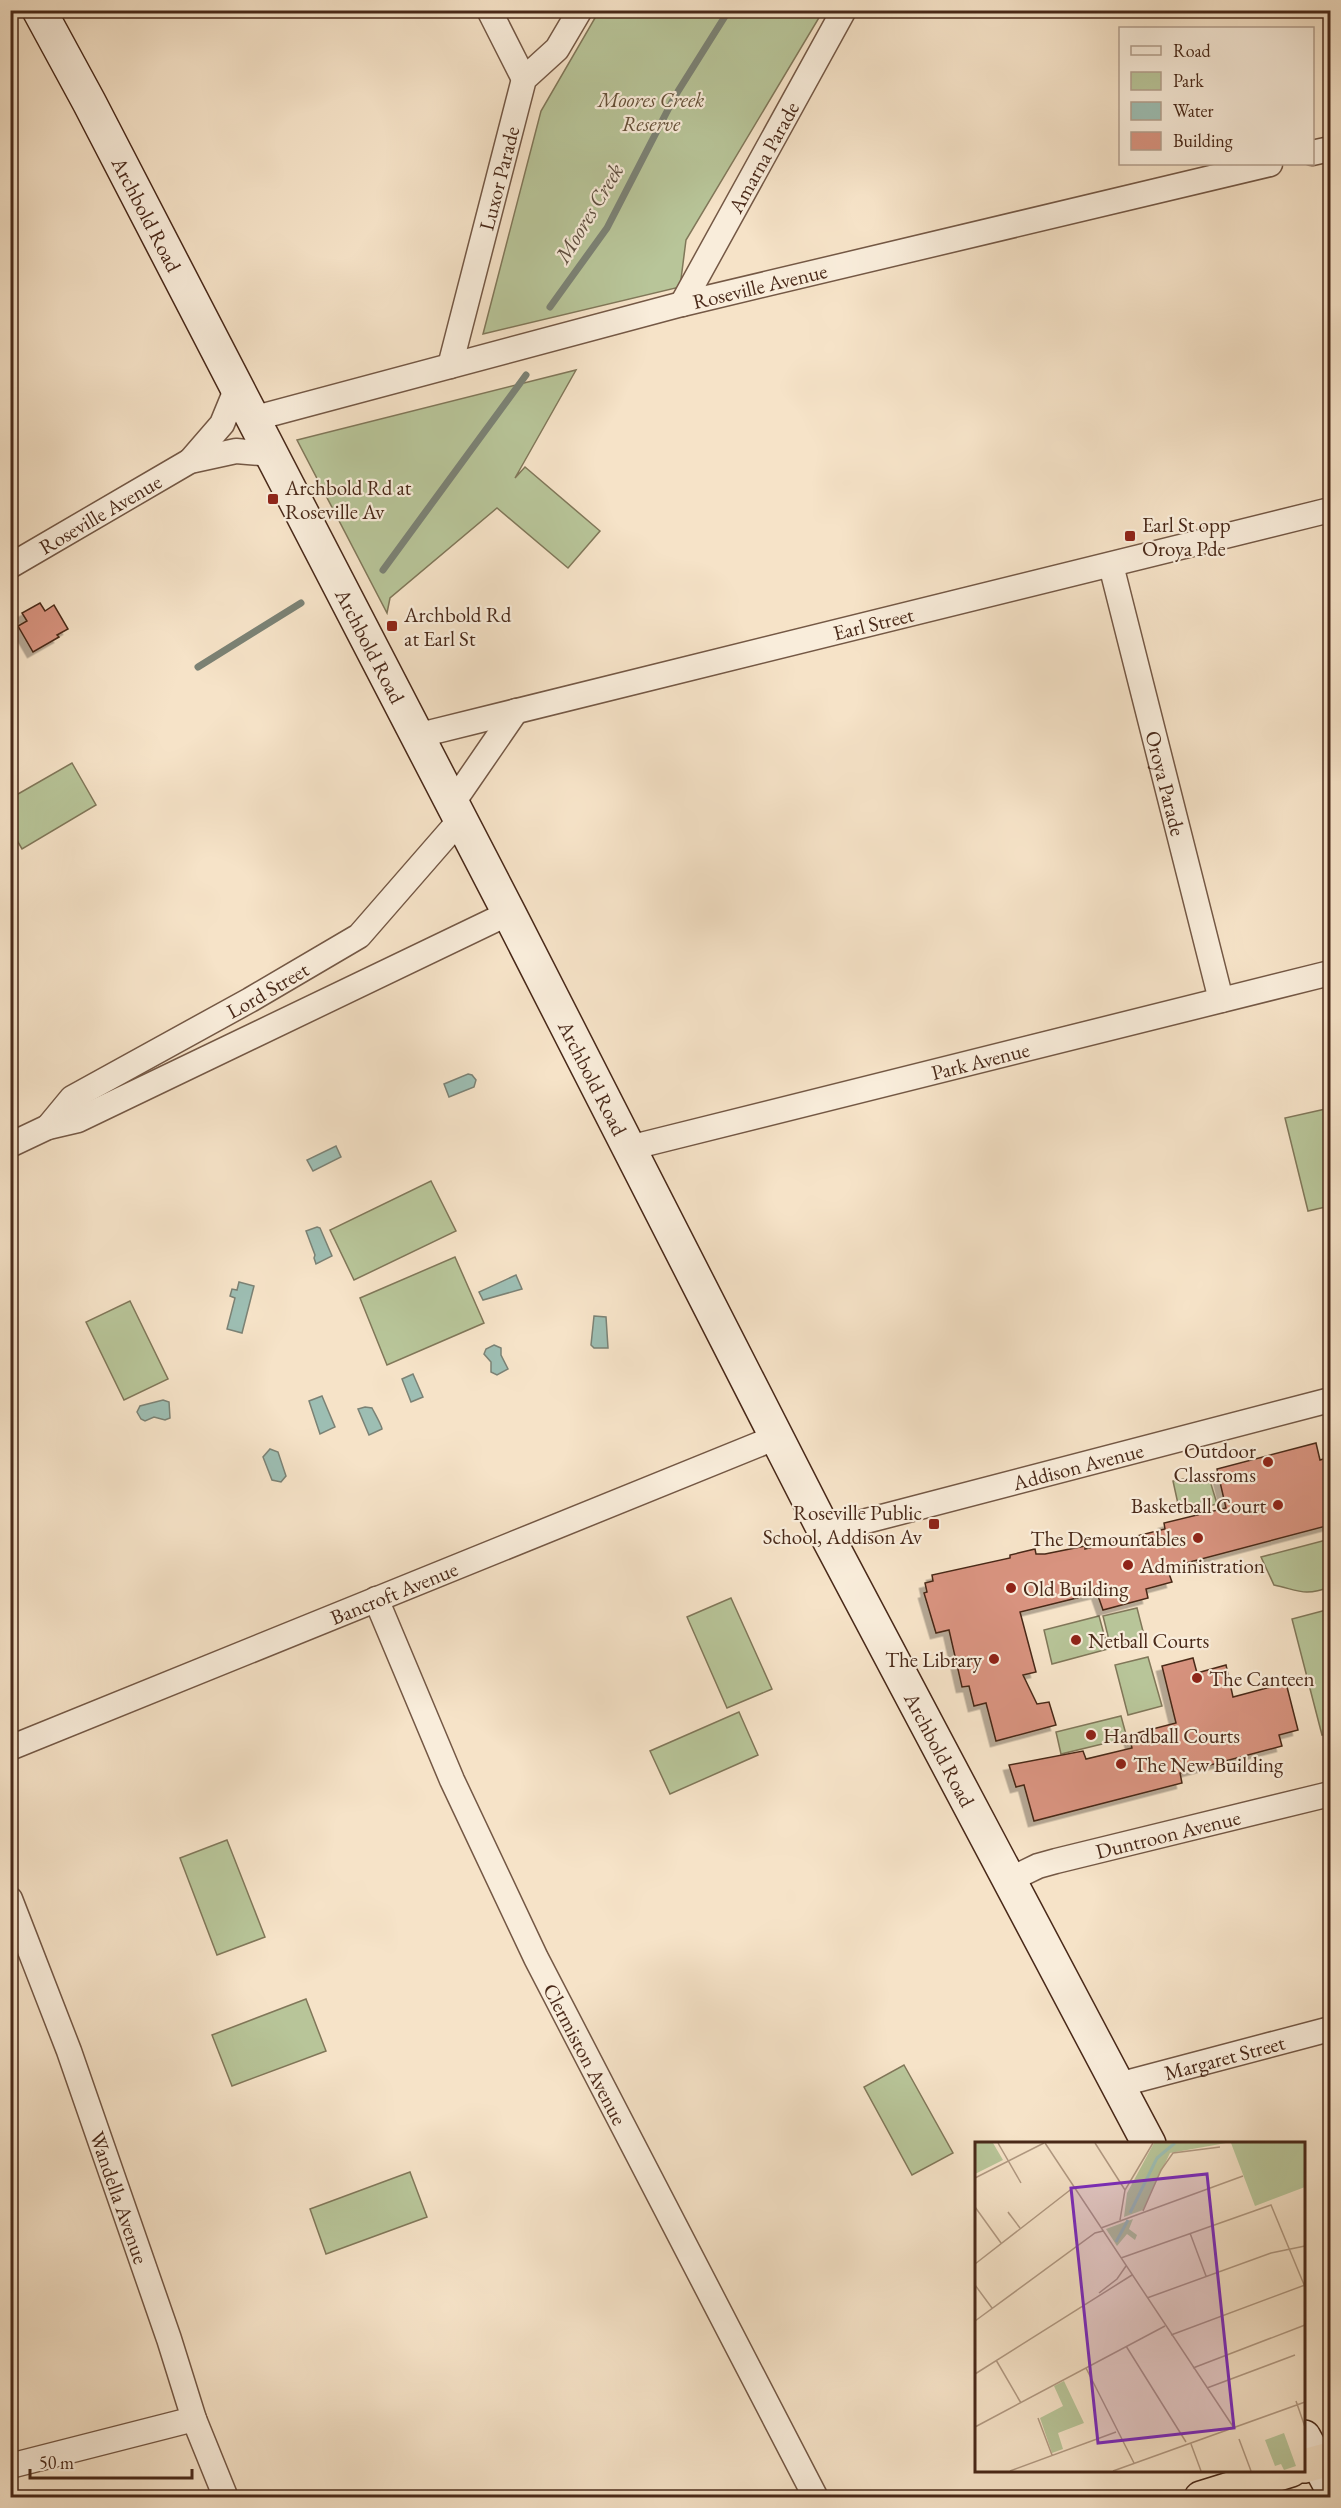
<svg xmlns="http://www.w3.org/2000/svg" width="1341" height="2508" font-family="'EB Garamond',serif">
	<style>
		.green { fill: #b8c599; stroke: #807759; stroke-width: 1.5 }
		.water { fill: #9dbeb3; stroke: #7b8275; stroke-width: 1.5 }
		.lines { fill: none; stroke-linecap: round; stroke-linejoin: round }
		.stream { stroke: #7b8275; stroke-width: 7 }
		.building { fill: #d8937f; stroke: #492919; stroke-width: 1.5; filter: url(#shadow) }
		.minor-casing { stroke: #745845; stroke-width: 27 }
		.secondary-casing { stroke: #492919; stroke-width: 36 }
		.trunk-casing { stroke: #492919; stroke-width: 36 }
		.minor { stroke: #f9eddb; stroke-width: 24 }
		.secondary { stroke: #f9eddb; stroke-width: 33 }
		.trunk { stroke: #f6e3c8; stroke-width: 33 }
		.poi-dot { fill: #8f2418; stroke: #f9eddb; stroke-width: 2 }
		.labels { text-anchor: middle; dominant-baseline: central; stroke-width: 4.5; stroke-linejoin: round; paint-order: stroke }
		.park-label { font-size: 21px; font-style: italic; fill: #655039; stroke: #f9eddb }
		.street-label { font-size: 21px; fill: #492919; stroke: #f9eddb }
		.poi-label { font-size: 21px; fill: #492919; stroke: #f9eddb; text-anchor: start }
		.water-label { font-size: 22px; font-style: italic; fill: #5e4e40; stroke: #f9eddb }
		.inset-river { fill: none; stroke: #9dbeb3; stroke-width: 3 }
		.inset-road { fill: none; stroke: #b19982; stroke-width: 1.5 }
		.view { fill: #7b2cbf; fill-opacity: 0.15; stroke: #7b2cbf; stroke-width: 3 }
		.inset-edge { fill: none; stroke: #492919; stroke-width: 3 }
	</style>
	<defs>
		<filter id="shadow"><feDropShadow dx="-5.5" dy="5.5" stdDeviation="0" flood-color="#0004"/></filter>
	</defs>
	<rect width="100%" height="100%" fill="#f6e3c8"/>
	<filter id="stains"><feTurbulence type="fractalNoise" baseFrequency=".00333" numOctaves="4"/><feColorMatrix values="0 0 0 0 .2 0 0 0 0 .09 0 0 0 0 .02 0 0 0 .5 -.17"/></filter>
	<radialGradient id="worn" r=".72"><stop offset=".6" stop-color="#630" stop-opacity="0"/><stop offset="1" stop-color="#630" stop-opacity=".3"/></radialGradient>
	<path class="green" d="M599 11H823L686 240 680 287 483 334 541 111Z
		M576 370 515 478 525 467 600 531 568 568 497 508 390 598 387 613 297 440Z
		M72 763 96 805 22 849 11 830V798Z
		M1330 1108V1206L1308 1211 1285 1118Z
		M431 1181 456 1231 354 1280 330 1230Z
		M455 1257 484 1323 387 1365 360 1298Z
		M130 1301 168 1379 124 1400 86 1322Z
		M1208 1474 1217 1504 1180 1513 1173 1481Z
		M1330 1539V1587C1304 1597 1298 1590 1274 1585L1261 1557Z
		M731 1598 772 1689 727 1708 687 1617Z
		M1137 1608 1145 1639 1111 1648 1103 1616Z
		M1330 1609V1733L1322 1735 1292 1619Z
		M1099 1616 1108 1649 1052 1664 1044 1630Z
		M1148 1657 1162 1706 1128 1715 1115 1665Z
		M739 1712 758 1755 670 1794 650 1751Z
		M1121 1716 1127 1738 1061 1754 1056 1732Z
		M227 1840 265 1937 217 1955 180 1858Z
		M306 1999 326 2051 232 2086 212 2035Z
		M904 2065 953 2153 912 2175 864 2087Z
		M410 2172 427 2217 326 2254 310 2209Z"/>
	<path class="water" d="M468 1074 472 1075 476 1080 474 1087 449 1097 444 1084Z
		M336 1146 341 1157 313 1171 307 1160Z
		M317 1227 320 1228 332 1256 316 1264 314 1258 315 1255 306 1231Z
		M516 1275 522 1289 483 1300 479 1292Z
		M239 1282 254 1286 242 1333 227 1329 235 1298 230 1296 232 1289 237 1290Z
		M594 1316 606 1317 608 1348H594L591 1345Z
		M494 1345 501 1348V1355L508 1369 497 1375 491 1372V1362L484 1354 486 1349Z
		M413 1374 423 1397 411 1402 402 1379Z
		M322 1396 335 1427 320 1434 309 1401Z
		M163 1400 169 1402 170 1418 165 1420 154 1417 145 1421 141 1419 137 1412 140 1406Z
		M365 1407 372 1408C374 1412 382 1426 382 1429L369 1435 358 1409Z
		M270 1449 278 1452 286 1476 281 1482 272 1480 263 1457Z"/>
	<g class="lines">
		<path class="stream" d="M550 307 607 228 675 96 729 10
			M383 570 526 375
			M198 667 301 603"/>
	</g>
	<path class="building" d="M40 603 45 611 54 605 68 629 57 635 59 637 33 652 18 626 27 621 22 613Z
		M1316 1443 1320 1460 1330 1457V1525L1167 1568 1172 1582 1146 1589 1148 1598 1103 1610 1097 1593 1020 1612 1036 1672 1023 1675 1037 1704 1049 1702 1056 1725 996 1741 986 1703 974 1706 969 1686 962 1687 949 1630 936 1633 924 1593 927 1592 925 1583 933 1581 932 1575 1010 1558V1555L1035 1549 1036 1554H1045L1085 1546V1549L1165 1529 1164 1523 1226 1508 1217 1469Z
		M1193 1658 1197 1673 1226 1665 1233 1697 1286 1683 1298 1730 1279 1735 1282 1746 1180 1773 1182 1783 1034 1821 1024 1785 1016 1787 1009 1765 1083 1751 1086 1759 1132 1748 1129 1735 1176 1723 1162 1666Z"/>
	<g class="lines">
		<defs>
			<g id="minor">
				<path d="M489 10 524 79"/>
				<path d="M1312 153 1330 149"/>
				<path id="s1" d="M682 304 844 10"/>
				<path id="s2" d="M450 366 524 79 557 49 580 10"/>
				<path id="s3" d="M252 419 682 304 1270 164"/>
				<path d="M190 461 222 424 236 390"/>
				<path id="s4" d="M1111 565 1221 1000"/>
				<path id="s5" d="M10 566 190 461 236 451 271 454"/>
				<path id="s6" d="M416 736 1330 510"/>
				<path d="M452 804 516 711"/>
				<path id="s7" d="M48 1127 72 1098 250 1000 359 936 460 820"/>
				<path d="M10 1145 48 1127 78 1120 509 913"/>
				<path id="s8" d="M629 1148 1330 973"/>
				<path id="s9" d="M826 1534 866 1521 1330 1400"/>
				<path id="s10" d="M376 1599 452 1780 536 1958 816 2498"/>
				<path id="s11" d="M10 1748 777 1437"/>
				<path id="s12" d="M1009 1880 1038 1866 1056 1861 1330 1794"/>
				<path id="s13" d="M10 1899 69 2051 169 2339 194 2419 226 2498"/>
				<path id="s14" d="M1118 2085 1330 2029"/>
				<path d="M10 2466 194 2419"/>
			</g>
			<g id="secondary">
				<path id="s15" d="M39 10 89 102 509 913 826 1534 1149 2144"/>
				<path d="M1304 2437 1330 2485"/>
			</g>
			<path id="trunk" d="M1304 2466 1330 2459
				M1201 2498 1291 2470"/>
		</defs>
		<use href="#minor" class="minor-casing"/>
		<use href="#secondary" class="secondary-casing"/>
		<use href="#trunk" class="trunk-casing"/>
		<use href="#minor" class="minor"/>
		<use href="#secondary" class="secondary"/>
		<use href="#trunk" class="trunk"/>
	</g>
	<g class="poi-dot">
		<rect x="267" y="493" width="12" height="12" rx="3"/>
		<rect x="1124" y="530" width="12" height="12" rx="3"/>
		<rect x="386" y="620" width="12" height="12" rx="3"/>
		<circle cx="1268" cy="1462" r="6"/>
		<circle cx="1278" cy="1505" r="6"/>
		<rect x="928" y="1518" width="12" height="12" rx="3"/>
		<circle cx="1198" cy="1538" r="6"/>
		<circle cx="1128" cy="1565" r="6"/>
		<circle cx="1011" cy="1588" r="6"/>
		<circle cx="1076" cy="1640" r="6"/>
		<circle cx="994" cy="1659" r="6"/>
		<circle cx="1197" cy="1678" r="6"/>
		<circle cx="1091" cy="1735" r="6"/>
		<circle cx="1121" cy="1764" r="6"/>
	</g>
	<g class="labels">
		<g class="park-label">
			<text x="651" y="99">Moores Creek<tspan x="651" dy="24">Reserve</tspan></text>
		</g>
		<g class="street-label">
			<text stroke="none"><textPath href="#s1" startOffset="168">Amarna Parade</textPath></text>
			<text stroke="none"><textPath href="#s2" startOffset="194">Luxor Parade</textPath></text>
			<text stroke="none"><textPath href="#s15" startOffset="231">Archbold Road</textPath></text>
			<text stroke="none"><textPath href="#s3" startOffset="525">Roseville Avenue</textPath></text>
			<text stroke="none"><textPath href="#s5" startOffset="104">Roseville Avenue</textPath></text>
			<text stroke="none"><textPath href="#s6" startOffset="471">Earl Street</textPath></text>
			<text stroke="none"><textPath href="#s15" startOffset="717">Archbold Road</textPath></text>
			<text stroke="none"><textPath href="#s4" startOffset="225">Oroya Parade</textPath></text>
			<text stroke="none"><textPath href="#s7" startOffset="261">Lord Street</textPath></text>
			<text stroke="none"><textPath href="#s8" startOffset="362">Park Avenue</textPath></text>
			<text stroke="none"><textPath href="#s15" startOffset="1203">Archbold Road</textPath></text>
			<text stroke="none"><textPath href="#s9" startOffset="261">Addison Avenue</textPath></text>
			<text stroke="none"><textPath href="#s11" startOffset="414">Bancroft Avenue</textPath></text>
			<text stroke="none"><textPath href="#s15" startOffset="1959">Archbold Road</textPath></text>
			<text stroke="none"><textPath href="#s12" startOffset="166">Duntroon Avenue</textPath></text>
			<text stroke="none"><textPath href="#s10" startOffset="501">Clermiston Avenue</textPath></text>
			<text stroke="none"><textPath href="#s14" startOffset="110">Margaret Street</textPath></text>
			<text stroke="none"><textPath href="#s13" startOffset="318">Wandella Avenue</textPath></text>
		</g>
		<g class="poi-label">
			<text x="285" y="487">Archbold Rd at<tspan x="285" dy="24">Roseville Av</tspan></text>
			<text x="1142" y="524">Earl St opp<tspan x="1142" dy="24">Oroya Pde</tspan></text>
			<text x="404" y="614">Archbold Rd<tspan x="404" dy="24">at Earl St</tspan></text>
			<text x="1256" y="1450" text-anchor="end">Outdoor<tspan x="1256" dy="24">Classroms</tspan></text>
			<text x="1266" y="1505" text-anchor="end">Basketball Court</text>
			<text x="922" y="1512" text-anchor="end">Roseville Public<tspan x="922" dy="24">School, Addison Av</tspan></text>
			<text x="1186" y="1538" text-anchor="end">The Demountables</text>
			<text x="1140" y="1565">Administration</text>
			<text x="1023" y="1588">Old Building</text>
			<text x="1088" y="1640">Netball Courts</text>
			<text x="982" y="1659" text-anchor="end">The Library</text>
			<text x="1209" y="1678">The Canteen</text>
			<text x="1103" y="1735">Handball Courts</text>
			<text x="1133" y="1764">The New Building</text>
		</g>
		<g class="water-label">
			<text transform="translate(589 213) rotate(-59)">Moores Creek</text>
		</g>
	</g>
	<g transform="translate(975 2142)">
		<rect width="330" height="330" fill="#f6e3c8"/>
		<path d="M0 1H18L28 18 0 32ZM179 1H251L195 11 168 68 149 75 152 51ZM256 1H330V45L280 64ZM158 77 154 87 162 93 160 98 152 92 142 104 131 87ZM89 239 109 281 83 291 88 307 77 311 65 276 88 264 79 244ZM309 291 321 324 309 328 306 322 300 324 290 298Z" fill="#b8c599"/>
		<path class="inset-river" d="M155 71 182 16 200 1M141 100 153 78"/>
		<path class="inset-road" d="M23 1 46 41M70 1 259 286M120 1 150 48M0 36 69 1M0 65 26 101M168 69 186 28 198 11 245 5M35 73 33 70 45 86M145 78 150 48 178 1M126 86 268 34M215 91 231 134M146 116 296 63 330 145M0 122 99 45M0 143 17 166M124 151 142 137 151 124M172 156 296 111 330 104M0 179 120 91 128 89M196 193 330 143M151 204 211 300M21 218 46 261M111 226 159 321M218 226 330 183M0 232 157 133M232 246 320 213M321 259 330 285M63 276 77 313M0 285 190 184M264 297 276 329M216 302 226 329M35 329 141 290M138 329 330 260"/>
		<path class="view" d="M232 32 259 286 123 301 96 46Z"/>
		<rect width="330" height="330" class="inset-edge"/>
	</g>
	<rect width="1341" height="2508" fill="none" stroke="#f6e3c8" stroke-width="36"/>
	<rect x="12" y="12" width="1317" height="2484" fill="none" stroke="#492919" stroke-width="3"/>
	<rect x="18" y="18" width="1305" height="2472" fill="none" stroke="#492919" stroke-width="1.5"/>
	<rect x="1119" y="27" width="195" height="138" fill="#f9eddb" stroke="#b39f8d" stroke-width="1.5"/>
	<rect x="1131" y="46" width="30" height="9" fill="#f9eddb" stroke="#b39f8d" stroke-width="1.5"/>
	<text x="1173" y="57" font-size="18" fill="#492919">Road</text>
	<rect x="1131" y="72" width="30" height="18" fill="#b8c599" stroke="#b39f8d" stroke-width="1.5"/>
	<text x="1173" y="87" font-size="18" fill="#492919">Park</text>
	<rect x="1131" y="102" width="30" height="18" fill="#9dbeb3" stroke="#b39f8d" stroke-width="1.5"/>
	<text x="1173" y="117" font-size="18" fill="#492919">Water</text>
	<rect x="1131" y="132" width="30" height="18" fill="#d8937f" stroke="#b39f8d" stroke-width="1.5"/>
	<text x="1173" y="147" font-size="18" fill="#492919">Building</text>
	<path d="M30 2469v9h162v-9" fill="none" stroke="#492919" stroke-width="3"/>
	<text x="39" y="2469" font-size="18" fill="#492919" stroke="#f9eddb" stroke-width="4.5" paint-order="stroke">50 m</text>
	<rect width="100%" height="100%" filter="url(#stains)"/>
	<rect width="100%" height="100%" fill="url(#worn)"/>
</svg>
